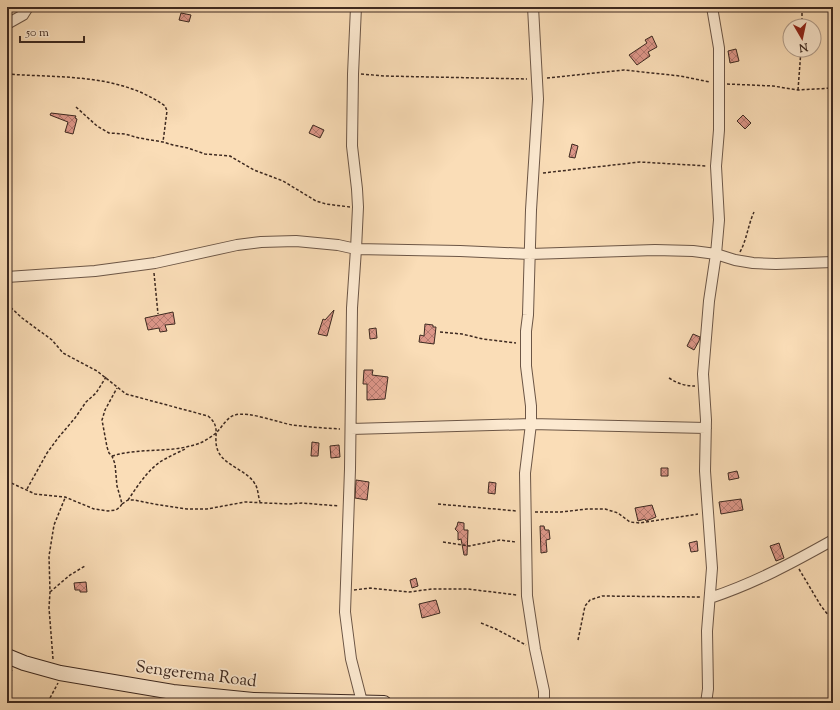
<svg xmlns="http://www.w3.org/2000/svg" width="840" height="710" font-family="'Sorts Mill Goudy',serif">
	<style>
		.building { fill: url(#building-cross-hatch); stroke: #3d2920 }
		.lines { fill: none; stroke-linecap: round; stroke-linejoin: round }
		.minor-casing { stroke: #6c5646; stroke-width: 12 }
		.secondary-casing { stroke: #3d2920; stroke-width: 16 }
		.path { stroke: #3d2920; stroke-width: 1.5; stroke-dasharray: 3 2; stroke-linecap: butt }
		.minor { stroke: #fce9d0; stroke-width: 10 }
		.secondary { stroke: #fce9d0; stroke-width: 14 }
		.labels { text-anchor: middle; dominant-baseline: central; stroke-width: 3.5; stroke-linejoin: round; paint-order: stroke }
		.street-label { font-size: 17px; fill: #3d2920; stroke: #fce9d0 }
	</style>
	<defs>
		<pattern id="building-cross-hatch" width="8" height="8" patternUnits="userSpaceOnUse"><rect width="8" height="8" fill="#dc9688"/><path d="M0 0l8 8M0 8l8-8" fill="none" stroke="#b47a6f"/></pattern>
	</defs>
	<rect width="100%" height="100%" fill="#faddb7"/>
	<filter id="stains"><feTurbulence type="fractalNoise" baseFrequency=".005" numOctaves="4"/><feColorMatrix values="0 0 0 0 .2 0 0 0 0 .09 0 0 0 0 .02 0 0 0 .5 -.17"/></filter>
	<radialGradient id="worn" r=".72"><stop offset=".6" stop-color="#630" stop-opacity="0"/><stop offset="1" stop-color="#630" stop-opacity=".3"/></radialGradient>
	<path class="building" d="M181 13 191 15 189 22 179 20Z
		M652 36 657 47 648 52 650 56 637 65 629 55 647 43 645 40Z
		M736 49 739 61 730 63 728 51Z
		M51 113 76 116 75 118 77 119 73 134 65 132 68 122 50 115Z
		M743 115 751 123 745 129 737 121Z
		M313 125 324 130 320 138 309 133Z
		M572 144 578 146 575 158 569 157Z
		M334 310 327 336 318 334 323 319 325 320Z
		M173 312 175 324 165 325 167 331 160 332 159 328 148 330 145 318Z
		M425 324 433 325V327H436L434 344 419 342 420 335 424 336Z
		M376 328 377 338 370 339 369 329Z
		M693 334 700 337 699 341 694 350 687 346Z
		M364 370H373L372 375 388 377 385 399 367 400V384H363Z
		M312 442 319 443 318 456H311Z
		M339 445 340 457 331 458 330 446Z
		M661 468H668V476H661Z
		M737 471 739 478 729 480 728 473Z
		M356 480 369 482 367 500 355 498Z
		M489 482 496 483 495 494 488 493Z
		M741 499 743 510 721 514 719 502Z
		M652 505 656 517 646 521 645 519 638 521 635 508Z
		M458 522 464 523V530H468L467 555H464L461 539 458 540V532L455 529 457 526Z
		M540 526H544L545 530H549L550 539 546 540 547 552 541 553Z
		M697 541 698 551 691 552 689 543Z
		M779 543 784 558 776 561 770 546Z
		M416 578 418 586 412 588 410 580Z
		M86 582 87 592H80V590H75L74 583Z
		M436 600 440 613 422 618 419 604Z"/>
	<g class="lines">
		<defs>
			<path id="minor" d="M356 7 353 74 352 146 357 189 358 207 356 249 352 308 350 469 345 612 351 659 362 702
				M533 7 538 99 531 210 528 315 526 331V366L531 406V424L525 473 527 596 535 649 544 691V703
				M7 24 23 15 28 7
				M7 277 95 271 155 263 237 245 261 242 296 241 338 245 356 249 460 251 530 254 655 250 693 251 716 254 735 260 753 263 776 264 833 262
				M351 429 531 424 706 428
				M710 598C755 583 792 563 833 540
				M706 703 708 689 707 631 712 568 705 471 706 420 703 374 709 301 716 254 719 220 716 166 719 130V48L712 7"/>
			<path id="secondary" d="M7 656 24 663 60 673 173 692 253 700 384 703"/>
		</defs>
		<use href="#minor" class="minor-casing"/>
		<use href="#secondary" class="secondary-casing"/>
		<path class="path" d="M802 26V7
			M7 74C60 78 119 73 165 106L167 111 163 142
			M361 74 384 76 527 79
			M547 78 624 70 680 76 710 82
			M727 84 773 86 798 90 833 88
			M798 90 801 50
			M76 107 97 126 109 133 125 134 139 138 163 142 173 145 188 148 205 154 230 156 254 170 283 181 316 201 326 204 350 207
			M543 173 640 162 707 166
			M740 252C747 239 748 225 754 212
			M154 273 158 314
			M7 304 22 318 52 340 63 353 97 371 126 394 208 416C223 428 211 438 219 453 226 466 248 471 255 484 258 488 258 496 260 502
			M440 332 462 334 483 339 516 343
			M669 378C677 383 684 386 695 386
			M7 405H8
			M112 456C141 447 171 454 200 443 205 441 213 436 217 432 222 427 228 416 235 415 248 411 277 422 292 425 308 427 324 428 340 429
			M7 481 35 494 65 497 94 509 108 511 116 510 120 507 122 504 121 500 117 486 115 464 112 456 109 453 107 447 102 420 105 410 117 388
			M27 489 47 453 58 438 75 418 86 402 96 393 106 377
			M128 500C137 487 146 472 160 462 168 457 177 453 185 449
			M122 504 128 500H134L154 504 187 509H207L245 502 288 504 302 503 339 506
			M438 504 517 511
			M535 512H561L587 509H605L618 513 630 522 640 523 698 514
			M443 542 469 546 500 540 516 542
			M799 569 821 606 833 621
			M354 590 370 588 409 592 432 589H468L517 595
			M50 592 70 575 85 566
			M481 623 496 629 526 645
			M578 640 585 606 590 600 602 596 700 597
			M53 659 49 608 50 592 49 556 54 525 65 498
			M7 676 12 670
			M46 703 49 699
			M50 703V698L58 683"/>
		<use href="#minor" class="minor"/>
		<use href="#secondary" class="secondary"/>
	</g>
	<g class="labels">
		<g class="street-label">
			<text transform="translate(196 675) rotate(7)">Sengerema Road</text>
		</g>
	</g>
	<rect width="840" height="710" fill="none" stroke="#faddb7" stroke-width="24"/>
	<rect x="8" y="8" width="824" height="694" fill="none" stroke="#3d2920" stroke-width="2"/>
	<rect x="12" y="12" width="816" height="686" fill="none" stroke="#3d2920"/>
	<g transform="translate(802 38) rotate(171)"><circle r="19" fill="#fce9d0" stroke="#b09c8a"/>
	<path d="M0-3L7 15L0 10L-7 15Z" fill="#8f2418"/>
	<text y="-6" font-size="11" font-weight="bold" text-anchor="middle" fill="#3d2920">N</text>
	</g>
	<path d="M20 36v6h64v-6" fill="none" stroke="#3d2920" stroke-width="2"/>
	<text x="26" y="36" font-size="12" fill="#3d2920" stroke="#fce9d0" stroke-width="3" paint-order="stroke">50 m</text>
	<rect width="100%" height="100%" filter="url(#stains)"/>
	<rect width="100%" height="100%" fill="url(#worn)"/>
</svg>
